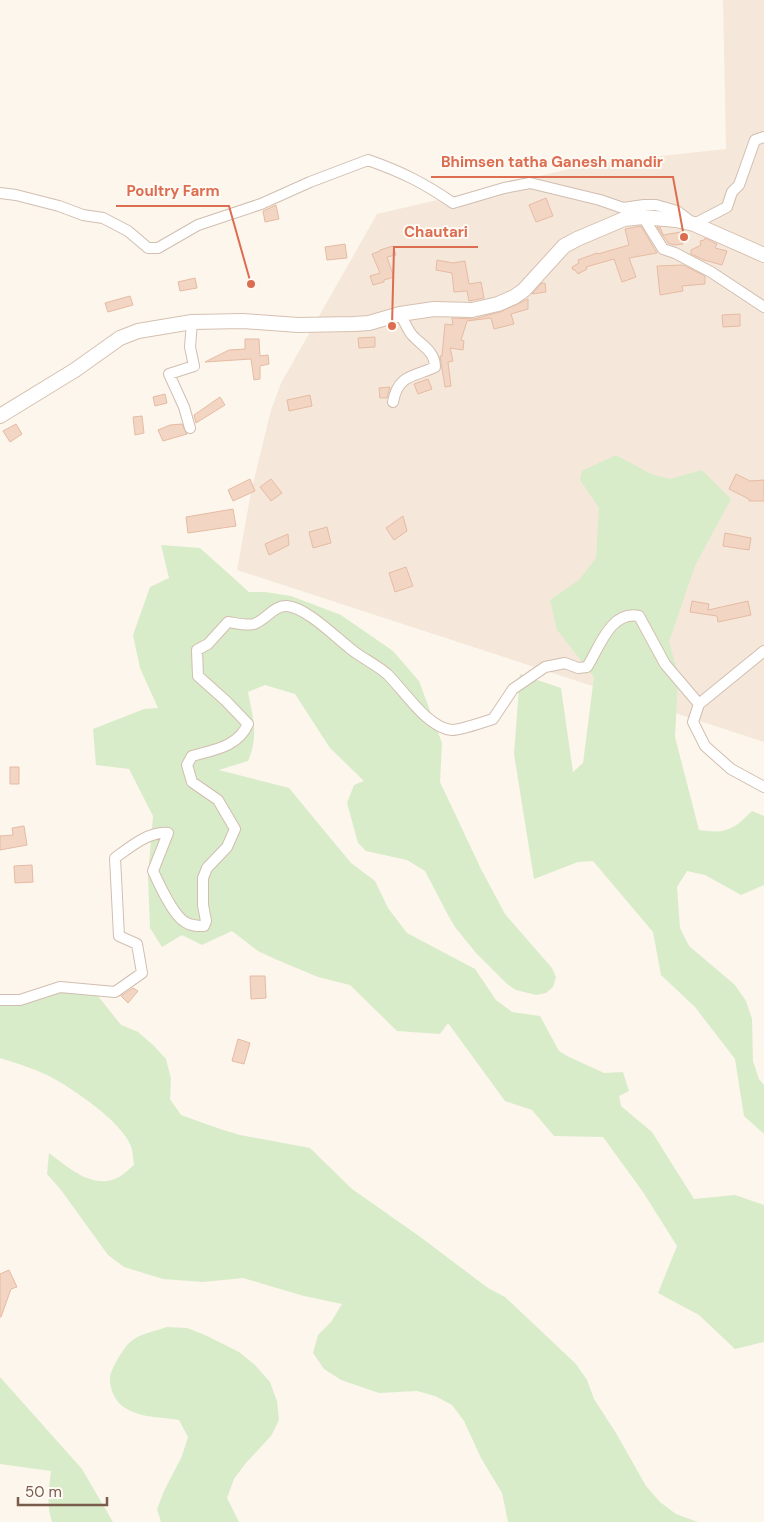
<svg xmlns="http://www.w3.org/2000/svg" width="764" height="1522" font-family="'DM Sans',sans-serif">
	<style>
		.residential { fill: #f5e8da }
		.green { fill: #d8ecc9 }
		.building { fill: #f3d5c3; stroke: #e6bba3 }
		.lines { fill: none; stroke-linecap: round; stroke-linejoin: round }
		.street-casing { stroke: #d1beb0; stroke-width: 12 }
		.secondary-casing { stroke: #d6c0b0; stroke-width: 16 }
		.street { stroke: #fff; stroke-width: 10 }
		.secondary { stroke: #fff; stroke-width: 14 }
		.leader { fill: none; stroke: #dc6d51; stroke-width: 2 }
		.callout-dot { fill: #dc6d51; stroke: #fffaf3; stroke-width: 2 }
		.callout-label { font-size: 15px; text-anchor: middle; font-weight: bold; fill: #dc6d51; stroke: #fffaf3; stroke-width: 4; stroke-linejoin: round; paint-order: stroke }
	</style>
	<rect width="100%" height="100%" fill="#fdf6ec"/>
	<path class="residential" d="M723 0H764V742L237 570 251 492 271 410 281 383 377 214 595 163 726 149Z"/>
	<path class="green" d="M616 455 651 474 670 479 702 470 731 499 695 566 669 642 677 669 678 681 675 737 699 830C726 834 733 830 752 811L764 816V885L741 895 705 875 687 871 677 887 680 928 689 946 735 985 746 1001 752 1019 753 1061 759 1079 764 1085V1134L744 1116 735 1059 695 1007 661 975 653 932 593 861 578 862 534 879 514 754 520 674 561 688 573 772 583 763 594 677 557 630 550 600 579 580 596 558 599 508 580 480 582 471Z
		M161 545 200 548 249 592H265L291 596 341 615 393 651 419 681 442 743 440 782 481 869 505 914 552 968 556 977 553 987 546 993 536 995 516 990 507 984 476 953 455 927 449 917 425 871 407 860 366 851 358 843 347 803 354 785 364 781 330 748 295 694 265 685 248 692C253 718 259 736 248 761L219 770 289 788 351 863 375 881 388 908 407 933 475 969 496 1000 512 1012 540 1016 559 1051 567 1056 604 1073 623 1072 629 1091 619 1096 621 1106 652 1132 694 1199 735 1195 764 1205V1342L735 1349 699 1315 658 1293 677 1246 643 1192 603 1137 554 1136 532 1110 505 1101 448 1023 440 1034 397 1031 350 985 318 977 275 959 258 951 232 931 202 945 182 935 162 947 150 928 148 876 153 816 129 769 96 765 93 729 144 709 158 708 140 668 133 635 150 587 169 578Z
		M59 990 83 991 98 996 121 1025 138 1032 153 1045 166 1059 171 1079 170 1099 181 1115 220 1129 240 1135 310 1148 352 1189 419 1236 488 1288 505 1297 576 1364 587 1380 594 1399 616 1433 646 1486 660 1502 676 1514 698 1522H508L502 1493 481 1458 464 1421 452 1405 435 1396 417 1391 379 1393 341 1380 324 1369 313 1353 318 1335 331 1322 342 1304 304 1296 243 1278 203 1282 163 1279 124 1267 108 1255 61 1190 47 1174 49 1153C68 1167 93 1191 119 1177 124 1174 129 1169 134 1165 133 1159 133 1152 131 1146 121 1121 71 1087 47 1075 32 1068 16 1063 0 1058V1003Z
		M167 1327 187 1328 205 1335 239 1352 255 1365 270 1382 277 1401 279 1420 271 1436 245 1464 234 1479 227 1498 239 1522H161L157 1509 164 1491 182 1456 188 1437 179 1420C161 1417 142 1418 127 1409 116 1404 109 1389 110 1377 111 1369 123 1349 129 1343 138 1334 155 1331 167 1327Z
		M0 1377 82 1469 113 1522H52C46 1505 49 1489 51 1471L0 1464Z"/>
	<path class="building" d="M546 198 553 216 536 222 529 205Z
		M276 205 279 219 265 222 263 211Z
		M641 226 657 253 629 258 636 277 622 282 614 259 586 267 587 269 578 274 575 270H573L572 267 579 263 578 260 597 253 598 254 629 245 625 229Z
		M657 227H660L663 235 681 232 683 244 674 245 668 243Z
		M705 238 717 244 715 248 727 251 722 265 704 260 691 254V250L701 245 700 241 704 240Z
		M345 244 347 258 327 260 325 247Z
		M393 246 396 255 387 257 394 277 384 280V282L373 285 370 276 380 273 372 254 380 251V250Z
		M437 260 453 263 465 261 469 284 481 282 484 298 469 301 467 291 454 292 452 273 436 270Z
		M683 265 705 276V284L682 286 683 291 660 295 657 266Z
		M195 278 197 288 180 291 178 282Z
		M542 283H545L546 292 532 294Z
		M130 296 133 305 108 312 105 303Z
		M528 299V309L511 314 514 324 494 329 491 318 467 321 461 340 464 341 463 350 450 348 453 361 448 362 451 386 445 387 440 356H442L445 324 453 325 452 318 474 319 500 312Z
		M740 314V326L723 327 722 315Z
		M375 337V347L359 348 358 338Z
		M245 339H259L260 356 268 355 269 364 260 366V379L254 380 251 359 205 362 229 350 245 349Z
		M428 379 432 389 418 394 414 384Z
		M390 387 387 398H380L379 388Z
		M165 394 167 403 155 406 153 397Z
		M310 395 312 406 289 411 287 400Z
		M220 397 225 405 196 423 194 415Z
		M142 416 144 433 135 435 133 417Z
		M16 424 22 434 10 442 3 431Z
		M182 424 187 434 163 441 158 430 170 425Z
		M736 474 750 481 764 480V501H749V499L729 489Z
		M250 479 255 491 233 501 228 490Z
		M271 479 282 493 271 501 260 487Z
		M233 509 236 526 188 533 186 517Z
		M403 516 407 531 394 540 386 528Z
		M327 527 331 543 313 548 309 532Z
		M725 533 751 538 749 550 723 546Z
		M288 534 289 545 269 555 265 544Z
		M406 567 413 586 395 592 389 573Z
		M692 601 709 604 708 610 748 601 751 615 718 622 717 616 690 612Z
		M10 767H19V784H10Z
		M24 826 27 845 0 850V836L13 835 12 828Z
		M32 865 33 882 15 883 14 866Z
		M250 976H265L266 998 251 999Z
		M133 988 138 991 128 1003 121 996Z
		M238 1039 250 1043 244 1064 232 1061Z
		M9 1270 17 1287 11 1289 1 1317H0V1274Z"/>
	<g class="lines">
		<defs>
			<path id="street" d="M0 193 16 195 59 206 83 215 103 218 128 231 148 248H158L198 225 261 204 310 182 368 160C402 172 424 183 453 203L504 188 530 183 600 200 623 208 644 205H656L677 211 694 224 727 207 732 192 739 185 755 140 764 137
				M643 217 663 249 675 253 711 272 764 307
				M393 402C398 374 414 377 435 367 435 351 421 345 412 335 407 329 404 320 400 314
				M190 428 184 407 169 374 194 366 190 347 192 322
				M764 651 699 704 693 722 705 746 731 769 764 787
				M0 1000H20L60 987 115 992 142 973 137 944 119 936 115 858C130 847 149 831 168 833L153 871C159 884 173 915 185 922 191 926 197 926 204 926L206 921 203 905V878L207 868 227 847 235 829 218 800 192 782 187 765 192 756C213 750 238 747 248 724L226 701 198 676 197 650 208 644 228 622C236 623 247 626 254 624 266 620 274 605 287 606 308 608 338 640 356 653 366 660 378 666 387 674 404 690 427 728 452 730 460 730 484 722 493 719L513 689 545 667 565 663 578 668 587 667C599 649 610 610 639 616L665 664 699 704"/>
			<path id="secondary" d="M0 416 75 370 120 338 138 331 192 322 243 321 298 325 354 324 369 323 400 314 434 309 472 310 498 304 514 297 524 290 564 246 577 239 624 219 643 217 676 220 694 224 764 255"/>
		</defs>
		<use href="#street" class="street-casing"/>
		<use href="#secondary" class="secondary-casing"/>
		<use href="#street" class="street"/>
		<use href="#secondary" class="secondary"/>
	</g>
	<path class="leader" d="M684 237L673 177H431M251 284L229 206H116M392 326L394 247H478"/>
	<g class="callout-dot">
		<circle cx="684" cy="237" r="5"/>
		<circle cx="251" cy="284" r="5"/>
		<circle cx="392" cy="326" r="5"/>
	</g>
	<g class="callout-label">
		<text x="552" y="167">Bhimsen tatha Ganesh mandir</text>
		<text x="173" y="196">Poultry Farm</text>
		<text x="436" y="237">Chautari</text>
	</g>
	<path d="M18 1497v8h89v-8" fill="none" stroke="#7a5c4d" stroke-width="2.5"/>
	<text x="25" y="1497" font-size="15" fill="#7a5c4d" stroke="#fffaf3" stroke-width="4" paint-order="stroke">50 m</text>
</svg>
